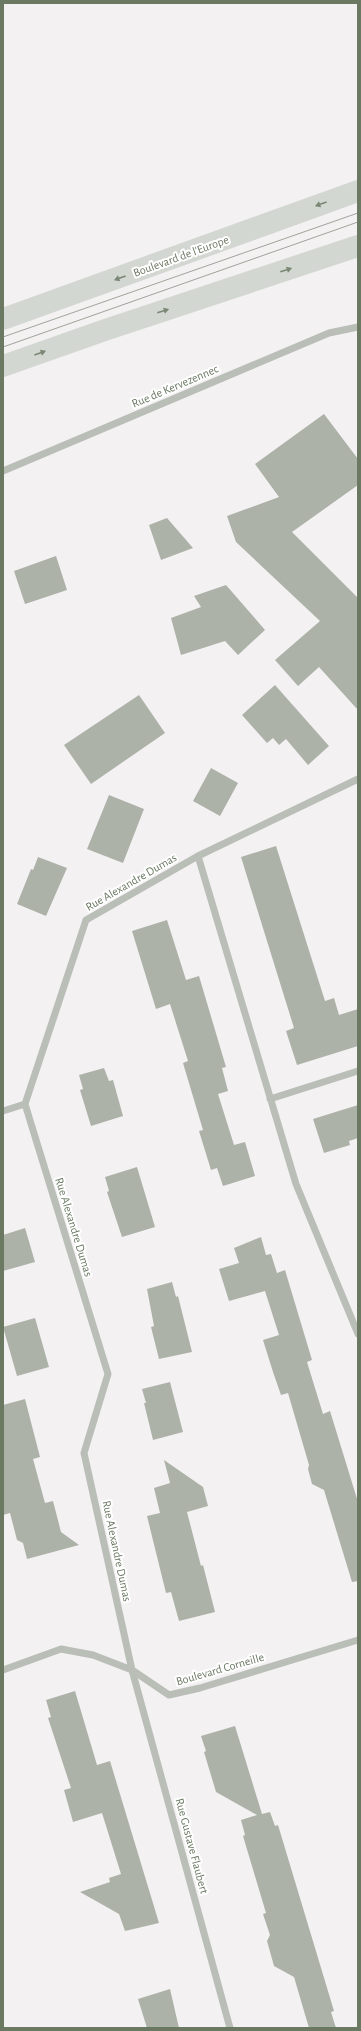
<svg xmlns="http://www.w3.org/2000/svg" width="361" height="2031" font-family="'Alegreya Sans',sans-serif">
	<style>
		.building { fill: #acb2a8 }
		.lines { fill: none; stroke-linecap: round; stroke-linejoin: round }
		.minor { stroke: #b9beb7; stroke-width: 7 }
		.major { stroke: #d2d8d1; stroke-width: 22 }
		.tram { stroke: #9ea49a; stroke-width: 1 }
		.oneway { fill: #7a8774 }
		.labels { text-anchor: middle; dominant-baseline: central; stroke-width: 4; stroke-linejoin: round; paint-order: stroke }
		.street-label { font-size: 12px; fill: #6b7963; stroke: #fff }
	</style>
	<rect width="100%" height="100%" fill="#f4f1f3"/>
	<path class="building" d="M324 414 358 459V485L292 532 358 598V710L319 667 298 686 275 660 320 621 236 542 227 516 279 497 255 464Z
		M167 518 193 548 161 560 149 525Z
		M56 556 67 590 25 604 14 571Z
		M226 585 265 630 238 655 225 641 181 655 171 618 201 607 194 596Z
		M275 685 329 746 308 765 286 739 279 745 273 738 267 743 242 715Z
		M139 695 165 733 91 784 64 745Z
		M211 768 238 783 220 816 193 801Z
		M109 795 144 809 123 863 87 849Z
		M276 846 325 1001 334 998 339 1015 358 1009V1046L297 1065 286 1031 294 1028 241 857Z
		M38 857 67 868 46 916 17 904 31 869 33 870Z
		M167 920 186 980 199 976 226 1067 222 1068 228 1091 218 1094 234 1145 245 1142 255 1176 223 1186 217 1168 211 1170 199 1131 203 1130 183 1063 188 1061 170 1004 156 1009 132 931Z
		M104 1068 109 1081 113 1080 123 1116 91 1126 80 1090 83 1089 79 1075Z
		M358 1105V1138L349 1141 350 1145 324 1153 313 1119Z
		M137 1167 155 1227 122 1237 107 1192 109 1191 105 1177Z
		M25 1228 35 1262 3 1271V1235Z
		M261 1237 266 1255 271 1254 277 1273 285 1270 312 1360 307 1362 323 1414 330 1411 358 1502V1581L352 1582 324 1490 312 1484 308 1469 309 1465 288 1393 281 1395 273 1372 263 1340 279 1335 265 1291 229 1301 219 1269 239 1263 234 1248Z
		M172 1282 176 1297 178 1296 192 1352 159 1359 151 1327 154 1326 147 1289Z
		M35 1318 49 1367 17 1376 3 1327Z
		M170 1382 183 1432 153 1440 144 1403H146L142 1389Z
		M25 1399 40 1457 33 1459 45 1503 53 1501 61 1532 79 1545 27 1559 23 1543 17 1540 10 1513 3 1515V1405Z
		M164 1460 203 1487 208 1506 187 1512 201 1566 203 1565 215 1612 179 1621 171 1592 166 1593 147 1516 160 1513 154 1488 170 1483Z
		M75 1691 97 1765 110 1761 159 1923 125 1931 119 1914 80 1892 110 1882 109 1878 121 1874 102 1813 73 1822 64 1790 71 1788 48 1718 51 1717 46 1700Z
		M235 1726 262 1814 270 1812 275 1826 278 1825 334 2011 331 2012 336 2028H309L294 1977 274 1966 267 1941 270 1935 263 1914 266 1913 243 1836 245 1835 241 1820 257 1815 216 1792 204 1752 206 1751 201 1736Z
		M170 1989 179 2028H147L138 1999Z"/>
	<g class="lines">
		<path class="minor" d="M3 471 329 333 358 327
			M198 856 358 779
			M270 1099 358 1071
			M3 1111 25 1104
			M3 1670 61 1649 93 1655 132 1670 169 1695 200 1688 358 1640
			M230 2028 132 1670 84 1453 108 1374 25 1104 86 920 198 856 296 1184 358 1334"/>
		<path class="major" d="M3 319 358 191
			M3 366 105 330 358 246"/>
		<path class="tram" d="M3 337 358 213
			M3 347 358 222"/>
	</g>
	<defs><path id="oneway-solid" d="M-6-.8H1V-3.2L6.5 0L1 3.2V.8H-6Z"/></defs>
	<g class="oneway">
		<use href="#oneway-solid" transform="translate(321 204) rotate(160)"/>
		<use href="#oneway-solid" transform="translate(286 270) rotate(-18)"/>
		<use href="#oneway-solid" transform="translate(120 278) rotate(160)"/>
		<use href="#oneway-solid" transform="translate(163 311) rotate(-18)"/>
		<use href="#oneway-solid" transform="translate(40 353) rotate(-20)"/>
	</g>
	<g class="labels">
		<g class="street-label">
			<text transform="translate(181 256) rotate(-20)">Boulevard de l'Europe</text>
			<text transform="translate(175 386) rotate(-23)">Rue de Kervezennec</text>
			<text transform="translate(131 882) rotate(-30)">Rue Alexandre Dumas</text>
			<text transform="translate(74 1227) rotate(73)">Rue Alexandre Dumas</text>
			<text transform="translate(117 1551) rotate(78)">Rue Alexandre Dumas</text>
			<text transform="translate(220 1669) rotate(-16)">Boulevard Corneille</text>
			<text transform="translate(192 1846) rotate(75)">Rue Gustave Flaubert</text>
		</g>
	</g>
	<rect width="361" height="2031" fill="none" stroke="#6b7963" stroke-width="8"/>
</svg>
